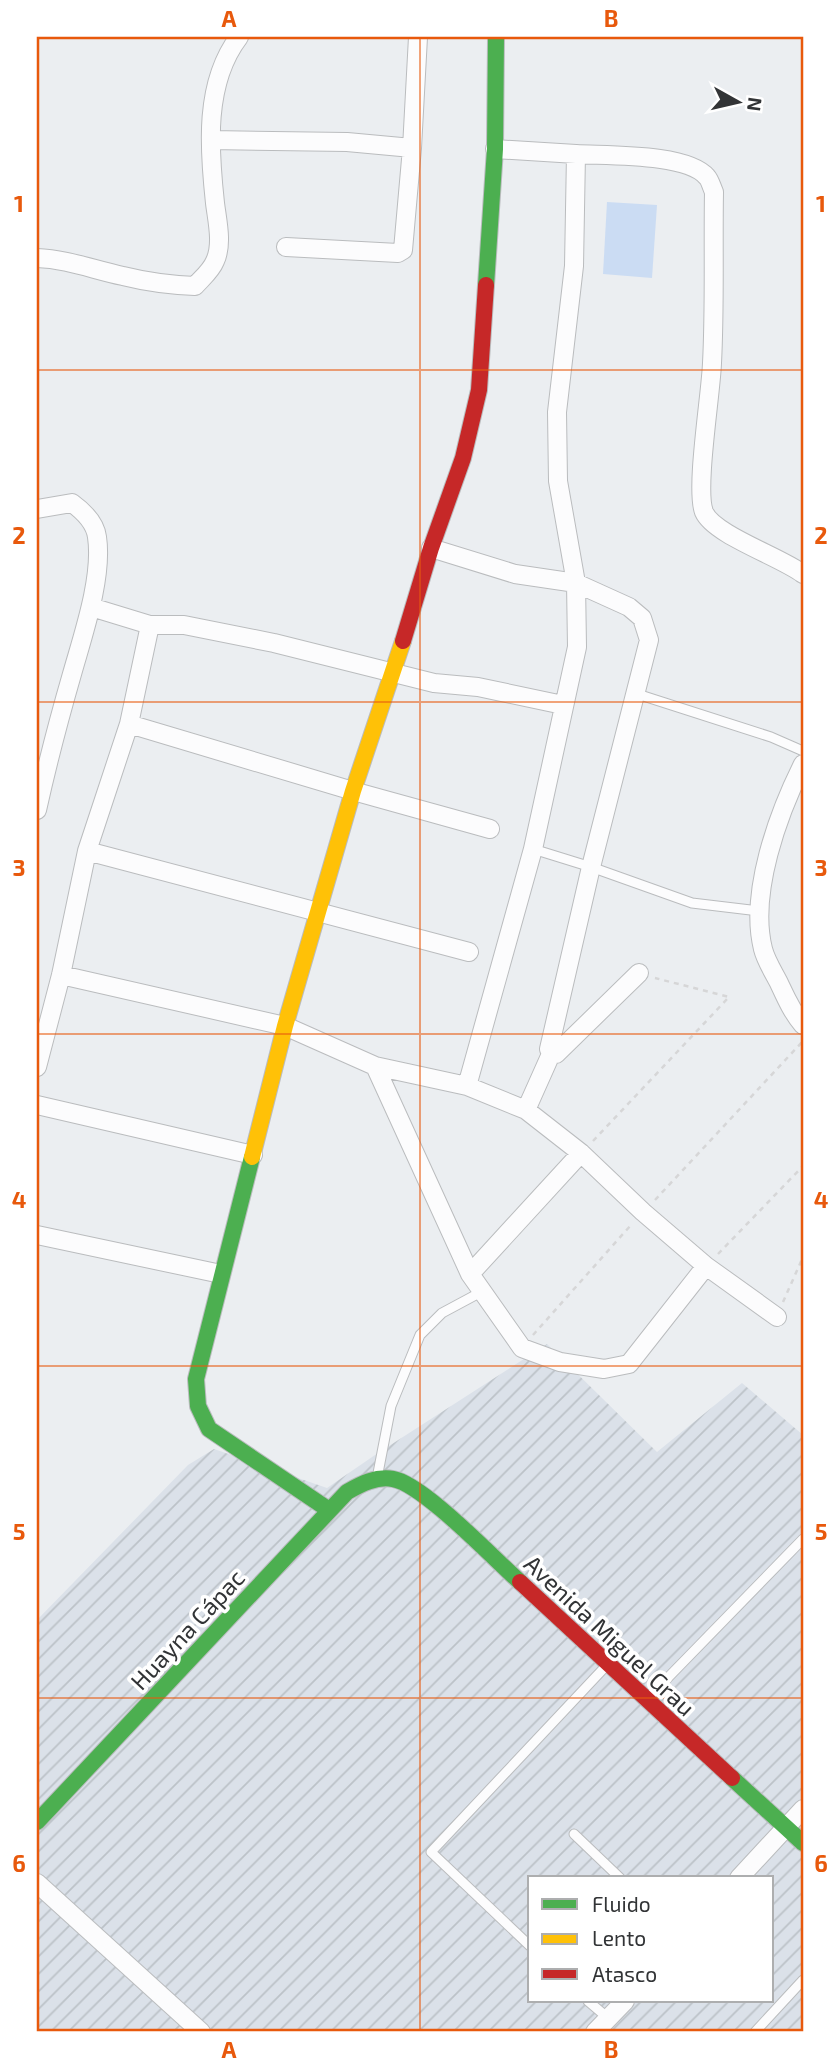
<svg xmlns="http://www.w3.org/2000/svg" width="840" height="2069" font-family="'Exo 2',sans-serif">
	<style>
		.industrial { fill: url(#industrial-furrows); fill-rule: evenodd }
		.pitch { fill: #cbdcf3 }
		.lines { fill: none; stroke-linecap: round; stroke-linejoin: round }
		.lane-casing { stroke: #babcbe; stroke-width: 11 }
		.street-casing { stroke: #babcbe; stroke-width: 20 }
		.fast-casing { stroke: #babcbe; stroke-width: 18 }
		.slow-casing { stroke: #babcbe; stroke-width: 18 }
		.jam-casing { stroke: #babcbe; stroke-width: 18 }
		.path { stroke: #d6d6d7; stroke-width: 2.5; stroke-dasharray: 5 5; stroke-linecap: butt }
		.lane { stroke: #fcfcfd; stroke-width: 9 }
		.street { stroke: #fcfcfd; stroke-width: 18 }
		.fast { stroke: #4caf50; stroke-width: 16 }
		.slow { stroke: #ffc107; stroke-width: 16 }
		.jam { stroke: #c62828; stroke-width: 16 }
		.grid { fill: none; stroke: #e8590c; stroke-width: 2; stroke-opacity: 0.55 }
		.labels { text-anchor: middle; dominant-baseline: central; stroke-width: 7; stroke-linejoin: round; paint-order: stroke }
		.street-label { font-size: 24px; fill: #323436; stroke: #fff }
		.neatline { fill: none; stroke: #e8590c; stroke-width: 2.5 }
		.grid-label { font-size: 23px; text-anchor: middle; font-weight: bold; fill: #e8590c }
	</style>
	<defs>
		<pattern id="industrial-furrows" width="10" height="10" patternUnits="userSpaceOnUse" patternTransform="scale(1.75)"><rect width="10" height="10" fill="#dbe1e9"/><path d="M-1 1l2-2M0 10L10 0M9 11l2-2" fill="none" stroke="#bcc2c8"/></pattern>
	</defs>
	<rect width="100%" height="100%" fill="#ebeef1"/>
	<path class="industrial" d="M547 1344 657 1452 742 1383 803 1435V2032H37V1620L188 1465 214 1449 327 1488 375 1455ZM530 1878H772V2001H530Z"/>
	<path class="pitch" d="M607 202 657 205 652 278 603 274Z"/>
	<g class="lines">
		<defs>
			<path id="lane" d="M634 693 771 737 803 751
				M533 849 591 867 692 903 759 911
				M378 1473 391 1406 420 1335 442 1313 483 1291
				M650 1696 803 1539
				M574 1834 620 1878
				M530 1946 431 1852 605 1667
				M588 2001 608 2018
				M755 2032 803 1980"/>
			<path id="street" d="M211 140 347 142 412 148
				M576 154C606 156 687 153 707 177 710 180 712 188 714 192 713 249 715 306 712 363 711 394 695 489 704 512 714 535 781 557 803 574
				M286 247 398 253 403 250 412 148 418 37
				M37 258C67 259 94 270 123 276 147 282 171 285 195 286 202 278 211 271 215 261 223 244 217 220 215 203 209 148 204 83 239 37
				M37 509 72 503C83 511 95 522 97 537 103 577 83 635 72 674 59 719 47 765 37 810
				M431 548 515 574 576 583 629 607 642 618 649 640 591 867 549 1049 551 1054H556L639 973
				M150 625H184L274 643 434 683 478 687 563 705
				M129 724 353 791 490 829
				M803 764C778 814 749 893 763 949 766 961 774 973 779 983 786 998 792 1012 803 1025
				M87 851 469 952
				M61 975 285 1026 375 1066 467 1086 526 1110 581 1153 643 1212 706 1266 777 1317
				M375 1066 470 1274 522 1348 560 1362 604 1369 629 1364 706 1266
				M37 1067 61 975 87 851 129 724 150 625 91 607
				M467 1086 533 849 577 647 576 583 558 481 557 412 574 266 576 154 495 149
				M37 1105 253 1155
				M526 1110 551 1054
				M37 1235 221 1274
				M470 1274 581 1153
				M739 1878 803 1809
				M37 1883 201 2032
				M595 2032 625 2001"/>
			<path id="fast" d="M486 285 495 149 496 37
				M252 1157 196 1379 198 1406 209 1429 329 1510
				M732 1778 803 1843
				M37 1822 347 1492C361 1484 376 1476 393 1479 423 1484 494 1559 520 1582"/>
			<path id="slow" d="M252 1157 285 1026 353 791 403 641"/>
			<path id="jam" d="M403 641 431 548 463 458 479 390 486 285
				M520 1582 732 1778"/>
		</defs>
		<use href="#lane" class="lane-casing"/>
		<use href="#street" class="street-casing"/>
		<use href="#fast" class="fast-casing"/>
		<use href="#slow" class="slow-casing"/>
		<use href="#jam" class="jam-casing"/>
		<path class="path" d="M593 1141 729 997 655 978
			M655 1200 803 1041
			M718 1254 803 1166
			M783 1302 803 1257
			M533 1335 631 1225"/>
		<use href="#lane" class="lane"/>
		<use href="#street" class="street"/>
		<use href="#fast" class="fast"/>
		<use href="#slow" class="slow"/>
		<use href="#jam" class="jam"/>
	</g>
	<path class="grid" d="M420 37V2032M37 370H803M37 702H803M37 1034H803M37 1366H803M37 1698H803"/>
	<g class="labels">
		<g class="street-label">
			<text transform="translate(187 1629) rotate(-47)">Huayna Cápac</text>
			<text transform="translate(610 1635) rotate(43)">Avenida Miguel Grau</text>
		</g>
	</g>
	<rect width="840" height="2069" fill="none" stroke="#ffffff" stroke-width="77"/>
	<rect x="528" y="1876" width="245" height="126" fill="#ffffff" stroke="#adaeaf" stroke-width="2"/>
	<rect x="542" y="1899" width="35" height="10" fill="#4caf50" stroke="#adaeaf" stroke-width="2"/>
	<text x="592" y="1912" font-size="21" fill="#323436">Fluido</text>
	<rect x="542" y="1934" width="35" height="10" fill="#ffc107" stroke="#adaeaf" stroke-width="2"/>
	<text x="592" y="1946" font-size="21" fill="#323436">Lento</text>
	<rect x="542" y="1969" width="35" height="10" fill="#c62828" stroke="#adaeaf" stroke-width="2"/>
	<text x="592" y="1982" font-size="21" fill="#323436">Atasco</text>
	<g transform="translate(738 102) rotate(98)" stroke="#ffffff" stroke-width="5" paint-order="stroke">
	<path d="M0-5L12 26L0 18L-12 26Z" fill="#323436"/>
	<text y="-10" font-size="19" font-weight="bold" text-anchor="middle" fill="#323436">N</text>
	</g>
	<rect x="38" y="38" width="764" height="1992" class="neatline"/>
	<g class="grid-label">
		<text x="229" y="27">A</text>
		<text x="611" y="27">B</text>
		<text x="19" y="212">1</text>
		<text x="821" y="212">1</text>
		<text x="19" y="544">2</text>
		<text x="821" y="544">2</text>
		<text x="19" y="876">3</text>
		<text x="821" y="876">3</text>
		<text x="19" y="1208">4</text>
		<text x="821" y="1208">4</text>
		<text x="19" y="1540">5</text>
		<text x="821" y="1540">5</text>
		<text x="19" y="1872">6</text>
		<text x="821" y="1872">6</text>
		<text x="229" y="2058">A</text>
		<text x="611" y="2058">B</text>
	</g>
</svg>
